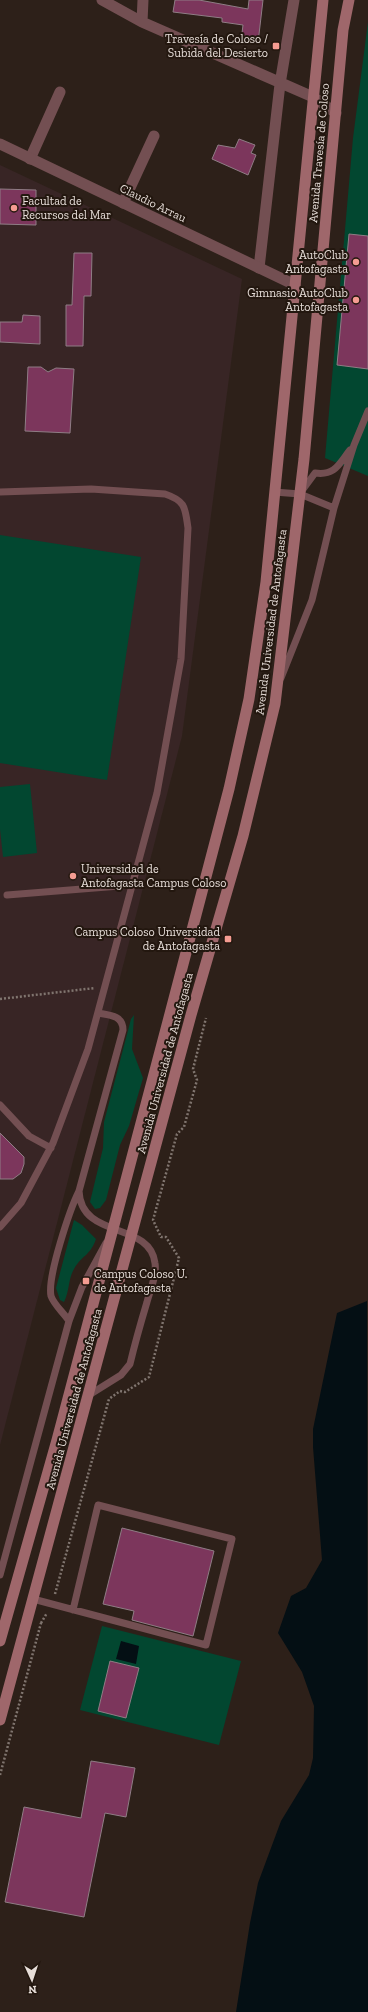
<svg xmlns="http://www.w3.org/2000/svg" width="368" height="2012" font-family="'Zilla Slab',serif">
	<style>
		.education { fill: #382525 }
		.green { fill: #024730 }
		.water { fill: #040f14 }
		.building { fill: #7c365c; stroke: #8f7d85 }
		.lines { fill: none; stroke-linecap: round; stroke-linejoin: round }
		.path { stroke: #80756f; stroke-width: 2.5; stroke-dasharray: 2 2; stroke-linecap: butt }
		.service { stroke: #734f52; stroke-width: 7 }
		.minor { stroke: #734f52; stroke-width: 11 }
		.tertiary { stroke: #734f52; stroke-width: 11 }
		.secondary { stroke: #9f676b; stroke-width: 11 }
		.poi-dot { fill: #f59c92; stroke: #23170f; stroke-width: 1.5 }
		.labels { text-anchor: middle; dominant-baseline: central; stroke-width: 4; stroke-linejoin: round; paint-order: stroke }
		.poi-label { font-size: 12px; fill: #e7ded9; stroke: #23170f; text-anchor: end }
		.street-label { font-size: 12px; fill: #e7ded9; stroke: #23170f }
	</style>
	<rect width="100%" height="100%" fill="#2d2019"/>
	<path class="education" d="M0 165 242 279 182 736 0 1445Z"/>
	<path class="green" d="M368 22V476L325 458 353 138Z
		M0 535 141 557 107 780 0 763Z
		M30 784 37 853 3 857 0 829V787Z
		M134 1015 132 1049 143 1078 129 1126 120 1145 106 1200 100 1208 95 1209 90 1202 103 1148 104 1122 131 1019Z
		M74 1220 82 1225 96 1239C91 1255 81 1256 74 1269 68 1279 70 1290 64 1302L60 1300 56 1288Z
		M102 1626 241 1661 219 1745 80 1710Z"/>
	<path class="water" d="M367 1301 368 2012H236L250 1923 258 1883 281 1821 309 1775 313 1758 314 1706 302 1672 278 1633 291 1596 306 1588 322 1560 313 1447V1429L337 1313Z
		M121 1641 139 1646 136 1664 116 1659Z"/>
	<path class="building" d="M175 0H199L248 9 249 0H263L258 43 241 41 243 25 222 22V18L173 12Z
		M239 139 255 145 251 153 256 155 248 175 212 159 218 145 235 148Z
		M0 189 36 190V225L0 224Z
		M349 234 368 236V369L337 365Z
		M74 253H92L91 296H84L83 346H66V305H72Z
		M23 315 40 316V344L0 342V322H22Z
		M28 367H41L48 372 56 368 74 369 70 433 25 431Z
		M0 1133 24 1157V1164L21 1173 13 1179H0Z
		M122 1528 214 1551 193 1636 132 1620 134 1611 103 1604Z
		M110 1661 139 1668 126 1718 98 1711Z
		M91 1761 135 1768 126 1817 105 1813 84 1917 5 1902 24 1807 81 1818Z"/>
	<g class="lines">
		<path class="path" d="M0 999 95 988
			M55 1594 109 1399 120 1391 125 1392 149 1377 179 1258 166 1237H161L153 1220 177 1134 184 1127 197 1080 193 1069 206 1018
			M41 1623 47 1613
			M0 1775 41 1623H39"/>
		<path class="service" d="M0 492 91 489 165 494C186 501 185 508 188 528L181 659 157 793 88 1049 53 1143 21 1203 0 1227
			M274 492 300 494 334 508
			M301 492 315 473C335 476 339 464 350 450
			M281 678 312 600 334 508 354 445 368 411
			M7 895 132 885
			M0 1105 29 1136 51 1148
			M79 1191C81 1240 150 1221 155 1263 157 1276 150 1290 147 1302 141 1322 135 1343 130 1364L121 1375 89 1395
			M69 1321C64 1313 54 1305 51 1296 47 1277 70 1209 79 1191L123 1030C123 1015 109 1015 98 1013
			M0 1575 69 1321 82 1287 106 1243
			M33 1599 206 1645 232 1539 98 1505 73 1610"/>
		<path class="minor" d="M102 0 142 22 313 97 336 113
			M142 22 143 0
			M30 159 60 92
			M123 203 154 136
			M259 268 280 84 294 0"/>
		<path class="tertiary" d="M0 144 295 285"/>
		<path class="secondary" d="M0 1641 57 1440 171 1010 229 789 249 699 266 582 323 0
			M0 1720 191 1015 243 836 275 704 304 459 343 30 349 0"/>
	</g>
	<g class="poi-dot">
		<rect x="272" y="42" width="8" height="8" rx="2"/>
		<circle cx="14" cy="208" r="4"/>
		<circle cx="356" cy="262" r="4"/>
		<circle cx="356" cy="300" r="4"/>
		<circle cx="73" cy="876" r="4"/>
		<rect x="224" y="935" width="8" height="8" rx="2"/>
		<rect x="82" y="1277" width="8" height="8" rx="2"/>
	</g>
	<g class="labels">
		<g class="poi-label">
			<text x="268" y="39">Travesía de Coloso /<tspan x="268" dy="14">Subida del Desierto</tspan></text>
			<text x="22" y="201" text-anchor="start">Facultad de<tspan x="22" dy="14">Recursos del Mar</tspan></text>
			<text x="348" y="255">AutoClub<tspan x="348" dy="14">Antofagasta</tspan></text>
			<text x="348" y="293">Gimnasio AutoClub<tspan x="348" dy="14">Antofagasta</tspan></text>
			<text x="81" y="869" text-anchor="start">Universidad de<tspan x="81" dy="14">Antofagasta Campus Coloso</tspan></text>
			<text x="220" y="932">Campus Coloso Universidad<tspan x="220" dy="14">de Antofagasta</tspan></text>
			<text x="94" y="1274" text-anchor="start">Campus Coloso U.<tspan x="94" dy="14">de Antofagasta</tspan></text>
		</g>
		<g class="street-label">
			<text transform="translate(319 153) rotate(-85)">Avenida Travesía de Coloso</text>
			<text transform="translate(153 203) rotate(26)">Claudio Arrau</text>
			<text transform="translate(271 622) rotate(-83)">Avenida Universidad de Antofagasta</text>
			<text transform="translate(165 1063) rotate(-75)">Avenida Universidad de Antofagasta</text>
			<text transform="translate(74 1399) rotate(-75)">Avenida Universidad de Antofagasta</text>
		</g>
	</g>
	<g transform="translate(32 1980) rotate(177)" stroke="#23170f" stroke-width="3" paint-order="stroke">
	<path d="M0-3L7 15L0 10L-7 15Z" fill="#e7ded9"/>
	<text y="-6" font-size="11" font-weight="bold" text-anchor="middle" fill="#e7ded9">N</text>
	</g>
</svg>
